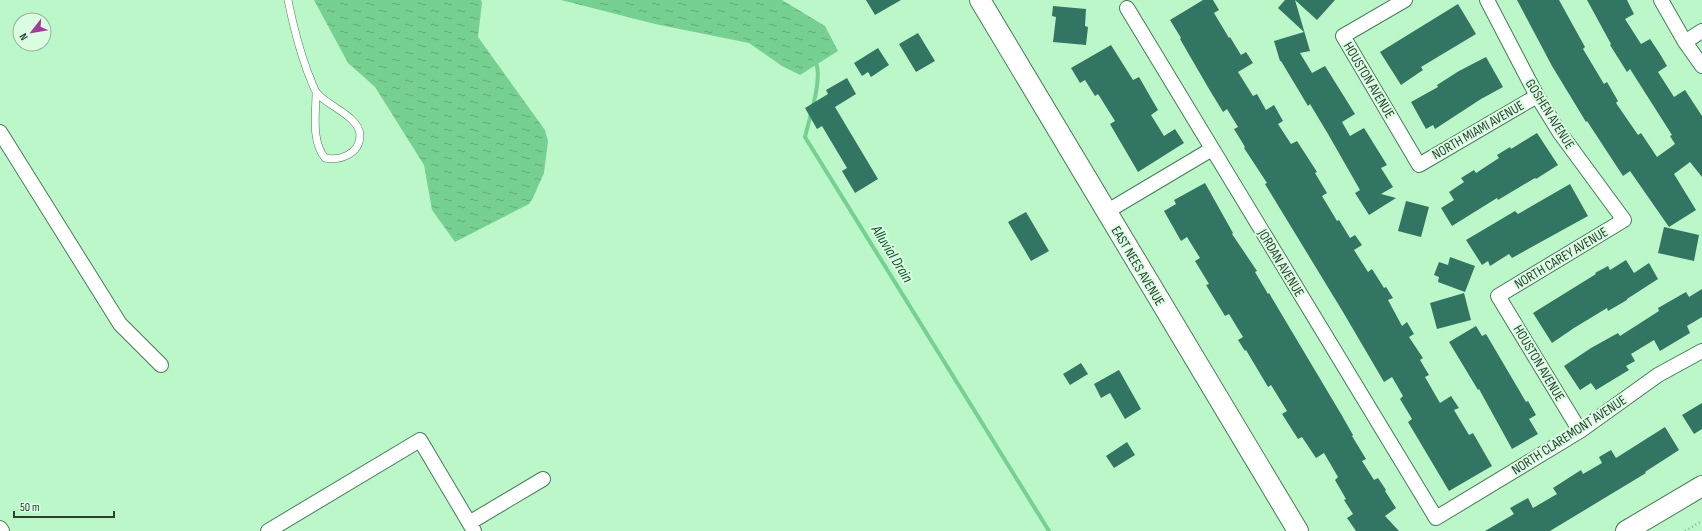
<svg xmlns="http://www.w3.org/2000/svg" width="1702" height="531" font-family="'Sofia Sans Condensed',sans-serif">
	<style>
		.water { fill: url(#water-ripples) }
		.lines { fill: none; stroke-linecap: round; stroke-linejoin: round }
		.stream { stroke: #76d091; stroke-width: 4 }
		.building { fill: #327562 }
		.lane-casing { stroke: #467d56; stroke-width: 8 }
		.street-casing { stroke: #467d56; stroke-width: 16 }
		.secondary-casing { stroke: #467d56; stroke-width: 22 }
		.path { stroke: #87b693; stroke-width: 2.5; stroke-dasharray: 1 3; stroke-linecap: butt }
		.lane { stroke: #fff; stroke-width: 7 }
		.street { stroke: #fff; stroke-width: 14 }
		.secondary { stroke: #fff; stroke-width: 20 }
		.labels { text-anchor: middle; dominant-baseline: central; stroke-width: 4; stroke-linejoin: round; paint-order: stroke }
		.street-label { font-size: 14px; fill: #2a4231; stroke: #dbfee3 }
		.water-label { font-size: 15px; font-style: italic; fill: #13552d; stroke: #dbfee3 }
	</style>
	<defs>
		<pattern id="water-ripples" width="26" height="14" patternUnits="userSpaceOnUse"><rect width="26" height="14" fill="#76d091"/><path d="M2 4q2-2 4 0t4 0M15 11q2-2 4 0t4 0" fill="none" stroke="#61aa77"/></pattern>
	</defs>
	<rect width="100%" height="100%" fill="#bcf7ca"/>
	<path class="water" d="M314 0H481L482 3 478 37 545 130 548 141 544 173 532 200 529 204 455 242 432 210 424 165 375 87 348 63Z
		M561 0H782L825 26 838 51 800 75 782 66 749 43 655 24Z"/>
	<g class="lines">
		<path class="stream" d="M815 61C824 76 809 119 805 137L1049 531"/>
	</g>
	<path class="building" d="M866 0H901L875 15Z
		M1203 0H1213L1219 10 1214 13 1229 38 1230 37 1241 55 1246 52 1253 63 1238 72 1253 96 1257 94 1266 110 1274 105 1283 121 1278 124 1291 144 1297 141 1317 172 1315 173 1327 193 1322 196 1337 221 1339 220 1350 238 1355 235 1362 245 1354 250 1368 272 1372 269 1384 288 1386 287 1393 298 1388 300 1402 326 1407 322 1414 334 1409 337 1423 358 1420 360 1429 375 1425 377 1440 403 1451 396 1459 408 1454 410 1469 435 1473 433 1492 466 1449 491 1408 422 1412 419 1400 399 1403 396 1392 377 1384 382 1377 370 1343 312 1265 184 1267 183 1244 148 1245 147 1234 129 1238 127 1227 109 1223 112 1209 89 1180 39 1181 38 1170 20Z
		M1285 0H1295L1310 51 1300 53 1312 73 1325 66 1355 114 1342 122 1350 136 1364 128 1387 165 1381 168 1393 187 1381 194 1396 198 1369 215 1355 193 1360 190 1328 134 1310 104 1308 106 1281 61H1280L1274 41 1304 32 1278 8Z
		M1295 0H1335L1317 20Z
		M1517 0H1559L1585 47 1583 49 1604 84 1607 82 1618 101 1616 103 1638 135 1641 133 1657 157 1675 144 1670 136 1672 135 1630 69 1627 72 1610 45 1611 44 1587 0H1627L1634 14 1625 19 1641 44 1650 39 1660 54 1667 66 1658 72 1674 97 1685 90 1702 116V177L1690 162 1674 174 1696 210 1669 227 1630 171 1623 176 1587 121 1586 122 1552 66Z
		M1458 4 1476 34 1421 67 1423 70 1401 85 1380 52Z
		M1053 6 1086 9 1085 26 1088 27 1086 45 1053 42 1056 17 1052 16Z
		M918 33 935 61 916 72 899 44Z
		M1111 45 1133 80 1139 77 1158 110 1151 115 1164 136 1175 129 1184 143 1138 172 1110 124 1115 121 1098 94 1095 96 1085 80 1080 83 1071 68Z
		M878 48 889 65 871 77 868 72 862 76 854 63Z
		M1486 57 1503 87 1481 99 1435 129 1433 125 1426 129 1411 102 1438 87 1437 85 1459 71Z
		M847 78 856 94 835 107 878 179 855 193 842 171 847 168 822 126 817 129 805 108 828 94 826 90Z
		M1537 133 1558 165 1536 179 1535 178 1498 200 1497 198 1452 226 1441 208 1454 200 1449 192 1464 182 1461 178 1474 170 1476 173 1499 158 1497 155 1510 147 1511 149Z
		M1205 183 1233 233 1232 234 1257 271 1255 272 1268 294 1269 293 1341 414 1353 435 1352 436 1366 459 1362 461 1374 480 1378 478 1386 490 1385 491 1396 508 1385 516 1399 531H1356L1347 518 1353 514 1344 500 1346 499 1335 480 1338 477 1324 453 1316 458 1302 437 1298 439 1289 425 1282 414 1287 411 1271 385 1268 387 1246 350 1245 351 1238 340 1243 337 1229 314 1225 316 1206 285 1209 284 1195 261 1200 258 1187 237 1181 241 1164 211 1176 204 1174 200Z
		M1570 184 1588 216 1512 258 1509 254 1490 266 1488 261 1482 265 1466 240 1515 211 1518 214Z
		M1406 201 1429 207 1421 237 1398 231Z
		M1026 212 1049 251 1031 261 1008 222Z
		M1664 227 1699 235 1694 261 1658 253Z
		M1450 257 1475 266 1465 292 1438 282 1439 277 1434 275 1439 262 1448 265Z
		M1626 260 1634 273 1649 263 1658 279 1627 299V300L1608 311 1607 308 1574 328 1552 343 1533 313 1596 274 1595 273 1608 266 1610 270Z
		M1702 289V317L1687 326 1690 333 1660 351 1654 340 1631 354 1635 361 1626 366 1629 370 1596 390 1591 383 1580 390 1564 366 1591 348 1618 333 1620 336 1659 311 1658 308 1686 292 1689 297Z
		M1464 293 1471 320 1437 329 1430 303Z
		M1476 326 1482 336 1486 334 1526 402 1528 401 1536 415 1529 419 1538 434 1512 449 1479 389 1478 390 1449 342Z
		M1081 363 1088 374 1070 385 1063 374Z
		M1119 370 1141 409 1125 419 1110 393 1101 398 1094 384Z
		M1702 403V429L1694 434 1682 415Z
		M1665 427 1679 450 1645 472 1646 473 1550 531H1485L1514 514 1510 508 1528 498 1533 508 1557 494 1553 488 1581 470 1583 474 1602 463 1599 457 1611 450 1616 458Z
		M1127 442 1135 455 1114 468 1106 456Z"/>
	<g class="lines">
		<defs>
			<path id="lane" d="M288 0C293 25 299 49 308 73 311 79 313 88 317 93 327 106 359 116 360 135 360 154 340 161 325 158 311 141 316 113 316 93"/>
			<path id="street" d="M1405 0 1343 36 1419 165 1537 96
				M1487 0 1537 96 1560 133 1624 220 1498 296 1580 431
				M1661 0 1685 42 1702 66
				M1127 8 1436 518 1580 431 1658 375 1702 351
				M1685 42 1702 31
				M0 132 120 324 161 365
				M1106 212 1212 149
				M469 523 543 479
				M0 528 2 531
				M268 531 420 440 474 531"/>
			<path id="secondary" d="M980 0 1298 531
				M1626 531 1702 486"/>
		</defs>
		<use href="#lane" class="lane-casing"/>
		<use href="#street" class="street-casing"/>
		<use href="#secondary" class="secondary-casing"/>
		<path class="path" d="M1685 531 1702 521"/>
		<use href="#lane" class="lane"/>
		<use href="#street" class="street"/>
		<use href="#secondary" class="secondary"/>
	</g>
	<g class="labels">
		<g class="street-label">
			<text transform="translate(1369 80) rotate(59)">HOUSTON AVENUE</text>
			<text transform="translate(1550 114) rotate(58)">GOSHEN AVENUE</text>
			<text transform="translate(1478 130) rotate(-30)">NORTH MIAMI AVENUE</text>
			<text transform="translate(1561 258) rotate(-31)">NORTH CAREY AVENUE</text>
			<text transform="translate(1281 263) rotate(59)">JORDAN AVENUE</text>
			<text transform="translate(1138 266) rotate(59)">EAST NEES AVENUE</text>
			<text transform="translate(1539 363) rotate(59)">HOUSTON AVENUE</text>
			<text transform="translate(1569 435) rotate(-33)">NORTH CLAREMONT AVENUE</text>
		</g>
		<g class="water-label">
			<text transform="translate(892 254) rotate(58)">Alluvial Drain</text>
		</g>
	</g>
	<g transform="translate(32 32) rotate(239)"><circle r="19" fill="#dbfee3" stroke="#94b39c"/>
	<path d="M0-3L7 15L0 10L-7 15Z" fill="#a53999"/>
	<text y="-6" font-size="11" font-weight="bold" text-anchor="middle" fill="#2a4231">N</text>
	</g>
	<path d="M14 511v6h100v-6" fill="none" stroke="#2a4231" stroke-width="2"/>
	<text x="20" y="511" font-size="12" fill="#2a4231" stroke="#dbfee3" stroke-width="3" paint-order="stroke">50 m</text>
</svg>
